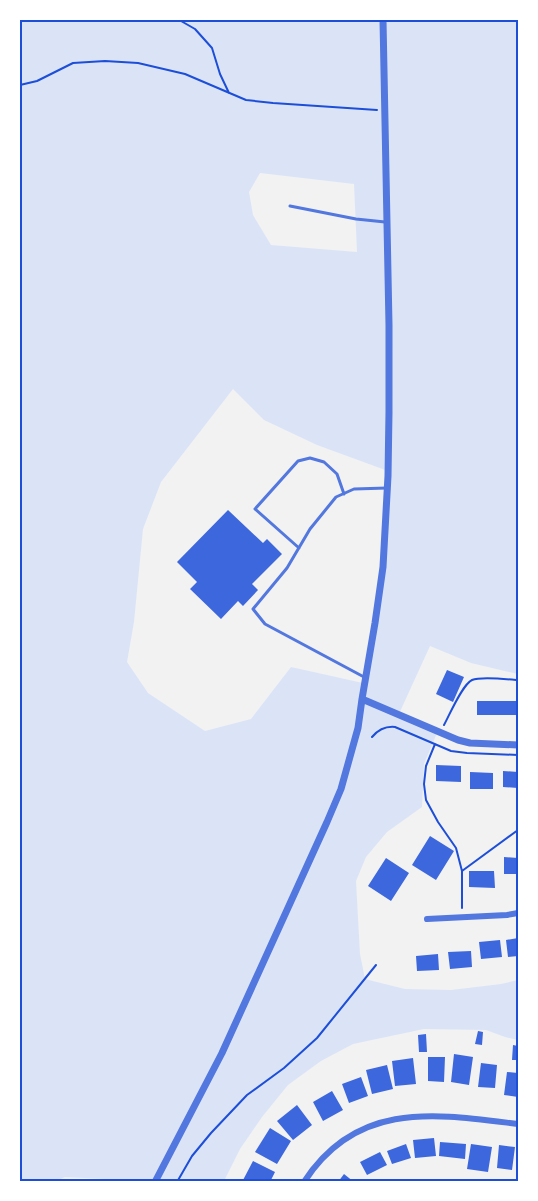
<svg xmlns="http://www.w3.org/2000/svg" width="538" height="1201" font-family="Barlow,sans-serif">
	<style>
		.green { fill: #dbe4f7; fill-rule: evenodd }
		.building { fill: #3d67dc }
		.lines { fill: none; stroke-linecap: round; stroke-linejoin: round }
		.path { stroke: #1d4ed8; stroke-width: 2 }
		.service { stroke: #5277de; stroke-width: 3 }
		.minor { stroke: #5277de; stroke-width: 6 }
		.tertiary { stroke: #5277de; stroke-width: 7 }
		.neatline { fill: none; stroke: #1d4ed8; stroke-width: 2 }
	</style>
	<rect width="100%" height="100%" fill="#f2f2f2"/>
	<path class="green" d="M20 20H518V674L471 663 430 646 398 716 437 733 424 764 422 807 387 832 366 857 356 881 360 954 365 979 405 989 451 990 501 984 518 980V1040L505 1037 486 1030 424 1029 353 1044 321 1061 288 1085 262 1117 240 1149 224 1181 109 1182 104 1179 65 1177 56 1181 20 1182ZM260 173 354 184 357 252 271 245 253 215 249 192ZM233 389 264 420 317 445 388 471 383 567 363 683 291 667 251 719 205 731 148 693 127 662 134 622 143 529 161 482Z"/>
	<path class="building" d="M228 510 263 543 267 539 282 554 252 584 258 590 243 606 238 601 221 619 190 589 197 582 177 562Z
		M447 670 464 677 453 702 436 694Z
		M477 701H518V715H477Z
		M436 765 461 766V782L436 781Z
		M503 771 518 772V788L503 787Z
		M470 772 493 773V789H470Z
		M430 836 454 851 436 880 412 865Z
		M504 857 518 858V874H504Z
		M386 858 409 873 391 901 368 886Z
		M469 871H494L495 888 469 887Z
		M518 938V956L508 957 506 940Z
		M500 940 502 957 481 959 479 942Z
		M471 951 472 967 450 969 448 952Z
		M438 954 439 970 417 971 416 956Z
		M478 1031 483 1032 482 1045 475 1044Z
		M426 1034 427 1052H419L418 1035Z
		M513 1045 518 1046V1060H512Z
		M454 1054 473 1057 469 1085 451 1082Z
		M428 1057H445L444 1082 428 1081Z
		M413 1058 416 1084 395 1086 392 1061Z
		M481 1063 497 1065 495 1088 478 1087Z
		M387 1065 393 1089 372 1094 366 1070Z
		M507 1072 518 1073V1097L504 1095Z
		M361 1077 368 1096 349 1103 342 1084Z
		M332 1091 343 1110 323 1121 313 1102Z
		M297 1105 312 1125 293 1140 277 1121Z
		M270 1128 291 1141 277 1164 255 1152Z
		M434 1138 436 1156 415 1158 413 1140Z
		M440 1142 466 1144 465 1159 439 1156Z
		M406 1144 411 1158 392 1164 387 1151Z
		M471 1144 492 1147 488 1172 467 1169Z
		M499 1145 515 1147 512 1170 497 1168Z
		M380 1152 387 1165 367 1175 360 1162Z
		M253 1161 275 1172 270 1182H242Z
		M344 1174 354 1182H338Z"/>
	<g class="lines">
		<path class="path" d="M175 20 181 21 195 29 212 48 220 74 229 93
			M20 85 37 81 73 63 105 61 138 63 185 74 246 100 273 103 377 110
			M444 725C450 714 462 685 472 680 479 677 506 679 516 680
			M372 737C378 730 385 726 395 727L451 751 467 753 518 755
			M435 744 426 766 424 784 426 800 438 822 456 848 462 871
			M462 908V871L518 830
			M177 1182 192 1156 211 1133 247 1095 284 1068 317 1038 376 965"/>
		<path class="service" d="M290 206 356 219 385 222
			M299 548 255 509 298 461 310 458 324 462 337 474 344 494
			M364 677 265 624 253 609 287 568 310 529 336 497 354 489 387 488"/>
		<path class="minor" d="M427 919 507 915 518 913
			M304 1182C357 1100 436 1114 518 1124"/>
		<path class="tertiary" d="M362 699 458 740 470 743 518 745
			M155 1182 222 1053 327 822 341 789 358 728 362 699 375 623 383 567 388 476 389 412V325L383 20"/>
	</g>
	<rect width="538" height="1201" fill="none" stroke="#ffffff" stroke-width="42"/>
	<rect x="21" y="21" width="496" height="1159" class="neatline"/>
</svg>
